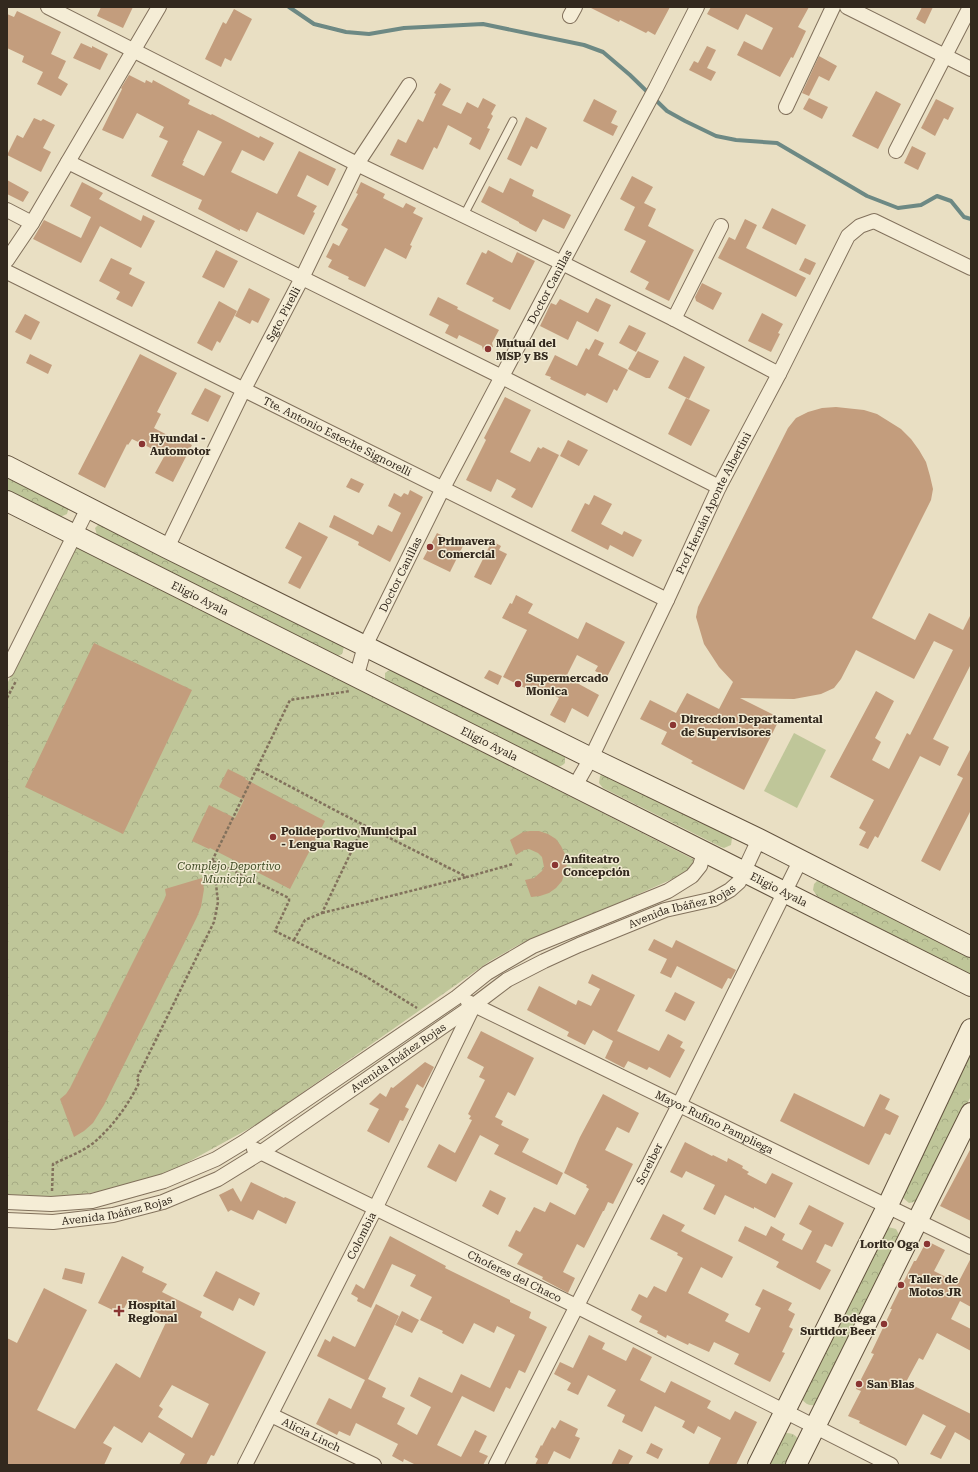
<svg xmlns="http://www.w3.org/2000/svg" width="978" height="1472" font-family="'Roboto Serif',serif">
	<style>
		.grass { fill: #bfc699 }
		.park { fill: url(#park-crowns) }
		.lines { fill: none; stroke-linecap: round; stroke-linejoin: round }
		.stream { stroke: #6d8984; stroke-width: 4 }
		.building { fill: #c39d7d; fill-rule: evenodd }
		.lane-casing { stroke: #82715c; stroke-width: 9 }
		.street-casing { stroke: #82715c; stroke-width: 16 }
		.secondary-casing { stroke: #63533f; stroke-width: 22 }
		.path { stroke: #82715c; stroke-width: 2.5; stroke-dasharray: 3 2; stroke-linecap: butt }
		.lane { stroke: #f5edd6; stroke-width: 7 }
		.street { stroke: #f5edd6; stroke-width: 14 }
		.secondary { stroke: #f5edd6; stroke-width: 20 }
		.poi-dot { fill: #8a3532; stroke: #f1ead2; stroke-width: 1.5 }
		.labels { text-anchor: middle; dominant-baseline: central; stroke-width: 3; stroke-linejoin: round; paint-order: stroke }
		.street-label { font-size: 11px; fill: #33291e; stroke: #f1ead2 }
		.poi-label { font-size: 11px; font-weight: bold; fill: #33291e; stroke: #f1ead2; text-anchor: start }
		.park-label { font-size: 11px; font-style: italic; fill: #424d27; stroke: #f1ead2 }
	</style>
	<defs>
		<pattern id="park-crowns" width="20" height="18" patternUnits="userSpaceOnUse"><rect width="20" height="18" fill="#bfc699"/><path d="M2 6a3 3 0 1 1 6 0M12 15a3 3 0 1 1 6 0" fill="none" stroke="#a5aa83"/></pattern>
	</defs>
	<rect width="100%" height="100%" fill="#e9dfc3"/>
	<path class="grass" d="M794 733 826 750 797 808 764 791Z"/>
	<path class="park" d="M7 473 69 507 67 514 60 517 7 491Z
		M100 523 342 644 344 647 342 654 336 657 97 535 95 528Z
		M75 546 353 686 693 859 695 863 691 870 677 877 614 905 520 944 490 961 259 1123 161 1177 98 1192 56 1197 7 1195V684Z
		M391 669 565 755V763C562 766 560 767 555 766L385 680V673Z
		M603 774 731 835 732 838 731 845 724 848 721 847 603 788 599 783 600 776Z
		M817 881H821L971 957V975L817 896 813 890 814 884Z
		M971 1050V1096L919 1201 909 1203 902 1197Z
		M888 1227 896 1229 901 1238 818 1404C809 1407 804 1404 800 1395Z
		M786 1433C808 1434 794 1454 788 1465H766L780 1435Z"/>
	<g class="lines">
		<path class="stream" d="M289 7 314 24 346 32 369 34 404 28 483 24 584 45 603 52 630 75 667 111 685 121 716 136 736 140 777 143 867 196 898 208 921 205 937 196 951 201 964 217 971 219"/>
	</g>
	<path class="building" d="M101 7H133L123 28 97 16Z
		M589 7H670L655 35 648 31 646 33 620 20 619 22Z
		M711 7H809L798 27 806 31 793 58 791 57 780 77 737 55 744 41 762 50 773 28 746 14 738 30 707 14Z
		M922 7H933L925 24 916 19Z
		M234 9 252 19 231 61 225 58 221 67 205 59 223 22 226 24Z
		M17 11 61 32 51 54 66 61 58 78 68 84 61 96 37 84 43 72 22 62 24 56 7 48V14L14 17Z
		M81 43 92 48V46L108 54 100 70 73 58Z
		M707 46 716 50 707 68 716 72 711 81 689 70 694 61 698 63Z
		M819 56 837 66 829 81 819 76 809 96 802 93Z
		M129 75 145 83 146 80 152 83 153 80 190 100 188 104 211 115 212 114 259 138 260 136 274 143 264 161 242 150 231 172 277 194 299 151 336 169 328 186 307 175 297 196 317 206 313 212 315 213 304 235 257 212 247 232 240 229V231L198 209 202 200 151 176 168 141 159 137 164 127 137 113 123 139 102 130 122 89 121 88ZM198 130 222 142 204 176 182 165 184 161H183Z
		M440 83 451 89 442 105 461 114 467 102 478 108 483 98 496 105 491 114 493 116 487 128 490 129 480 150 469 144 472 138 448 125 437 149 434 147 423 170 390 155 398 139 406 143 418 119 423 122 436 94 434 93Z
		M876 91 901 104 878 149 852 136Z
		M809 98 828 107 822 119 803 109Z
		M594 99 617 111 611 123 618 126 613 136 583 121Z
		M936 99 954 108 948 120 944 118 935 136 921 128Z
		M526 117 547 128 537 149 531 146 521 166 507 159Z
		M34 118 41 121 43 119 55 125 43 148 51 152 41 172 7 155 17 135 23 138Z
		M912 146 926 153 918 170 904 163Z
		M632 176 653 187 644 203 656 209 648 226 694 250 669 301 645 289 649 282 630 272 646 241 624 230 635 207 620 199Z
		M510 178 534 190 532 196 571 215 564 229 543 219 536 232 519 223V222L481 202 489 186 503 193Z
		M7 180 29 192 23 202 7 194Z
		M82 182 103 193 99 199 141 221 143 215 155 221 141 248 100 226 81 263 33 239 44 220 81 238 91 217 70 206Z
		M361 182 385 194 383 198 403 208 406 203 416 208 413 213 423 218 410 245 412 246 406 259 385 248 365 287 348 279 349 277 328 267 332 260 326 257 333 243 339 246 348 229 341 225 358 194 356 193Z
		M772 208 806 225 796 245 762 228Z
		M745 219 757 225 746 248 806 278 796 297 718 258 729 237 735 240Z
		M216 250 238 261 224 288 202 277Z
		M488 250 512 263 517 252 535 261 510 310 492 301 494 298 466 284 482 252 486 254Z
		M111 258 132 268 129 274 145 282 132 307 116 299 120 292 99 281Z
		M805 258 816 263 810 275 799 270Z
		M702 283 722 293 713 310 696 301 695 297Z
		M249 288 270 299 258 323 252 320 250 324 235 316Z
		M438 297 458 307 457 309 499 330 492 343 493 347 483 350 482 346 459 335 457 339 445 333 449 325 429 315Z
		M596 298 611 305 598 332 577 321 568 340 540 326 551 303 556 305 560 299 588 313Z
		M219 301 237 311 220 343 217 341 212 351 197 343Z
		M762 313 783 324 778 333 780 334 771 352 748 341Z
		M25 314 40 322 31 340 15 332Z
		M629 325 646 333 636 352 619 343Z
		M595 339 604 343 598 355 628 370 617 391 614 389 607 403 587 393 585 396 550 379 551 377 545 375 555 355 577 366 586 348 589 350Z
		M638 351 659 361 650 378H646L628 369Z
		M30 354 52 365 48 374 26 363Z
		M140 354 177 373 157 412 161 414 154 428 173 438 175 436 192 445 173 482 155 473 165 455 132 439 128 445 127 444 105 488 78 474Z
		M684 356 705 367 689 399 668 388Z
		M205 388 221 396 208 422 191 414Z
		M505 397 531 410 510 452 530 462 538 447 541 449 543 447 559 455 532 508 511 497 516 489 497 479 491 492 466 480 486 440 484 438Z
		M686 398 710 410 691 446 668 434Z
		M836 407 864 410 877 414 901 429 911 439 919 450 926 462 930 476 933 489 931 500 872 618 915 640 929 613 963 630 971 614V664L933 739 949 747 940 766 920 756 878 838 875 836 868 849 859 845 866 832 859 828 874 800 830 777 876 691 894 701 875 738 881 742 872 760 889 769 907 733 910 735 953 650 934 641 914 679 856 650 841 679 834 688 821 694 794 699 740 698 780 718 744 790 691 763 693 761 661 744 667 732 640 719 650 700 676 713 687 693 719 709 733 682 719 667 704 644 696 617 698 607 788 428 796 418 808 412 822 408Z
		M568 440 588 450 579 466 560 456Z
		M351 478 364 484 359 493 346 487Z
		M410 490 423 497 390 562 358 545 359 542 329 527 334 515 373 535 378 525 392 532 401 513 388 506 394 493 401 497 404 493 408 495Z
		M594 495 612 504 601 524 622 535 624 531 642 540 633 557 610 545 608 550 571 531 585 503 589 505Z
		M299 522 328 537 300 589 288 583 302 557 285 548Z
		M437 533 463 546 450 572 423 559Z
		M492 541 501 546 499 550 507 554 491 585 474 577Z
		M516 595 533 604 528 613 578 639 586 622 625 642 607 677 595 671 598 666 577 655 566 677 599 695 588 717 572 708 565 723 550 715 559 698 536 686 533 692 503 677 527 630 502 618 510 603 512 604Z
		M94 643 192 690 123 834 25 787Z
		M489 670 502 676 498 685 484 678Z
		M971 748V810L940 871 921 861 963 778 957 775Z
		M228 769 246 778 245 779 325 821 290 889 210 848 209 849 192 841 209 805 235 818 244 800 219 787Z
		M530 831H539L548 834 556 839 561 846 565 854 567 864 565 872 562 881 556 888 549 893 540 896 531 897 525 880 534 878 542 871 544 867 542 857 538 853 529 849 524 850 516 855 510 840 523 832Z
		M202 878 204 889 201 907 197 917 104 1105 93 1123 84 1131 74 1137 60 1099 66 1094 70 1088 164 900 166 895 165 889Z
		M654 939 672 948 676 940 736 970 731 979 728 978 722 989 677 966 671 978 660 973 667 959 648 950Z
		M592 974 635 995 617 1031 659 1051 668 1034 683 1042 680 1047 685 1050 670 1078 649 1067 647 1070 628 1061 624 1068 605 1058 613 1041 593 1030 585 1045 567 1036 569 1032 527 1010 539 986 576 1005 578 1000 591 1006 600 989 588 983Z
		M675 992 695 1002 685 1021 665 1011Z
		M481 1031 534 1058 515 1096 508 1092 495 1117 503 1121 501 1125 529 1139 522 1152 563 1173 557 1185 494 1154 499 1145 480 1135 456 1182 427 1167 439 1144 455 1153 472 1120 469 1119 471 1116 468 1114 485 1080 479 1077 484 1067 467 1058Z
		M425 1062 434 1067 423 1088 417 1084 405 1107 409 1109 403 1121 400 1120 389 1143 367 1131 379 1109 369 1104 380 1093 386 1097 391 1087 393 1088Z
		M794 1093 864 1127 880 1094 890 1099 885 1109 899 1116 890 1135 885 1133 869 1165 780 1121Z
		M603 1094 639 1113 629 1133 617 1127 605 1150 633 1164 613 1204 608 1202 604 1211H603L584 1248 577 1244 563 1272 575 1278 568 1293 542 1279 543 1277 517 1264 523 1254 508 1246 516 1230 520 1232 534 1207 545 1212 550 1202 575 1215 589 1189 586 1187 587 1185 564 1173 580 1137Z
		M685 1142 712 1156 713 1155 727 1162 728 1158 743 1166 742 1168 749 1172 747 1174 766 1184 772 1173 793 1183 775 1218 754 1207V1209L725 1195 715 1215 703 1209 715 1185 686 1171 682 1178 670 1172Z
		M971 1148V1221L940 1206Z
		M251 1182 284 1198 285 1197 296 1202 286 1224 258 1210 253 1220 231 1210 228 1212 219 1195 233 1188 241 1202Z
		M490 1190 506 1198 498 1215 482 1206Z
		M809 1205 844 1223 832 1247 825 1244 816 1262 831 1270 820 1290 776 1267 779 1262 738 1241 745 1226 766 1236 771 1226 785 1234 782 1240 802 1250 812 1231 799 1224Z
		M663 1214 685 1225 681 1231 733 1257 722 1278 701 1267 688 1293 729 1314 725 1321 749 1333 761 1308 755 1305 763 1289 792 1303 788 1310 795 1314 789 1327 793 1329 782 1352 785 1353 770 1382 734 1364 739 1354 714 1342 709 1352 689 1343 688 1345 667 1335 666 1338 657 1333 658 1331 639 1322 642 1316 631 1310 639 1294 647 1298 654 1286 666 1292 683 1258 677 1255 678 1253 650 1239Z
		M390 1236 446 1266 445 1268 510 1300V1302L531 1312 529 1318 547 1327 525 1373 519 1370 510 1389 506 1387 494 1412 462 1396 437 1445 461 1457 475 1430 487 1436 479 1452 488 1456 483 1465H416L404 1459 403 1462 392 1456 398 1444 356 1423 350 1436 339 1431 337 1435 316 1424 329 1398 351 1409 365 1380 317 1356 325 1339 330 1342 333 1336 355 1347 376 1304 399 1316 368 1379 386 1388 382 1397 405 1408 397 1424 417 1435 431 1407 410 1396 419 1377 452 1393 461 1374 490 1388 515 1335 497 1326 494 1333 474 1323 463 1344 442 1333 443 1331 420 1320 432 1297 410 1286 416 1275 392 1264 371 1308 357 1301 358 1298 351 1294 356 1284 364 1289Z
		M931 1243 945 1250 934 1271 958 1283 971 1258V1307L960 1301 951 1319 971 1329V1351L937 1333 923 1360 919 1358 906 1382 971 1414V1441L955 1432 941 1459 930 1454 946 1426 923 1414 906 1446 859 1423 860 1421 848 1416 861 1391 856 1389 874 1354 871 1353 892 1309H890L914 1261H916L924 1246Z
		M122 1256 144 1267 142 1272 167 1284 162 1292 202 1312 200 1317 266 1352 214 1456 211 1455 206 1465H179L185 1454 149 1432 142 1443 114 1426 103 1443 112 1448 104 1465H7V1338L17 1343 44 1288 87 1310 37 1410 75 1429 116 1363 140 1378 168 1318 129 1299 121 1314 98 1303ZM172 1385 209 1404 192 1438 158 1417 163 1409 159 1406Z
		M65 1268 85 1273 82 1284 62 1279Z
		M216 1271 260 1293 254 1306 239 1298 233 1311 203 1296Z
		M402 1311 419 1320 412 1333 395 1325Z
		M589 1335 605 1343 602 1349 626 1361 633 1347 652 1357 640 1380 665 1393 671 1381 711 1401 707 1408 730 1420 735 1411 757 1422 736 1465H708L721 1438 698 1426 694 1434 682 1427 685 1421 655 1406 642 1432 622 1422 625 1415 607 1406 616 1390 588 1375 578 1395 567 1390 571 1383 554 1374 560 1362 573 1368Z
		M560 1420 578 1429 575 1436 580 1438 570 1459 554 1451 547 1465H535L538 1459 535 1457 541 1445 542 1446 552 1427 555 1429Z
		M651 1443 663 1449 658 1459 646 1453Z
		M619 1449 633 1456 628 1465H611Z"/>
	<g class="lines">
		<defs>
			<path id="lane" d="M464 215 513 121"/>
			<g id="street">
				<path d="M48 7 357 164 562 263 674 319 779 374"/>
				<path d="M847 7 971 69"/>
				<path d="M570 16 575 7"/>
				<path d="M786 107 833 7"/>
				<path d="M896 151 970 7"/>
				<path d="M68 162 502 377 719 487"/>
				<path d="M7 210 32 223"/>
				<path d="M7 260 32 223 159 7"/>
				<path id="s1" d="M7 272 667 600"/>
				<path d="M674 319 721 226"/>
				<path id="s2" d="M167 548 244 389 302 278 357 164 409 85"/>
				<path d="M7 670 88 508"/>
				<path id="s3" d="M356 678 365 646 443 488 562 263 656 88 697 7"/>
				<path id="s4" d="M575 786 591 758 667 600 719 487 779 374 848 236 860 226 874 221 971 268"/>
				<path id="s5" d="M468 1002 971 1247"/>
				<path id="s6" d="M254 1149 578 1307 891 1465"/>
				<path d="M7 1202 51 1204 92 1201 164 1181 216 1159 244 1142 457 997 487 973 533 946 668 891 692 876 700 866 704 852"/>
				<path id="s7" d="M7 1220 53 1222 113 1215 163 1202 218 1179 260 1153 474 1005 507 980 544 961 579 945 665 910 714 899 730 890 739 882 759 839"/>
				<path id="s8" d="M271 1415 374 1465"/>
				<path id="s9" d="M245 1465 375 1209 474 1005"/>
				<path id="s10" d="M496 1465 679 1105 800 861"/>
			</g>
			<g id="secondary">
				<path d="M7 466 167 548 591 758 759 839 971 947"/>
				<path id="s11" d="M7 501 971 986"/>
				<path d="M758 1465 887 1207 971 1029"/>
				<path d="M796 1465 971 1113"/>
			</g>
		</defs>
		<use href="#lane" class="lane-casing"/>
		<use href="#street" class="street-casing"/>
		<use href="#secondary" class="secondary-casing"/>
		<path class="path" d="M7 698 16 681
			M257 769 344 815 467 877 513 864
			M213 861 289 898V901L275 931 365 976 417 1008
			M322 913 467 877
			M294 940 305 920 322 913 364 825
			M52 1191 53 1164C68 1157 87 1150 99 1138 116 1122 129 1103 139 1083L137 1078 214 922 218 902 216 884 212 861 290 700 350 691"/>
		<use href="#lane" class="lane"/>
		<use href="#street" class="street"/>
		<use href="#secondary" class="secondary"/>
	</g>
	<g class="poi-dot">
		<circle cx="488" cy="349" r="4"/>
		<circle cx="142" cy="444" r="4"/>
		<circle cx="430" cy="547" r="4"/>
		<circle cx="518" cy="684" r="4"/>
		<circle cx="673" cy="725" r="4"/>
		<circle cx="273" cy="837" r="4"/>
		<circle cx="555" cy="865" r="4"/>
		<circle cx="927" cy="1244" r="4"/>
		<circle cx="901" cy="1285" r="4"/>
		<path d="M117 1305h4v4h4v4h-4v4h-4v-4h-4v-4h4z"/>
		<circle cx="884" cy="1324" r="4"/>
		<circle cx="859" cy="1384" r="4"/>
	</g>
	<g class="labels">
		<g class="street-label">
			<text stroke="none"><textPath href="#s3" startOffset="437">Doctor Canillas</textPath></text>
			<text stroke="none"><textPath href="#s2" startOffset="261">Sgto. Pirelli</textPath></text>
			<text stroke="none"><textPath href="#s1" startOffset="369">Tte. Antonio Esteche Signorelli</textPath></text>
			<text stroke="none"><textPath href="#s4" startOffset="315">Prof Hernán Aponte Albertini</textPath></text>
			<text stroke="none"><textPath href="#s3" startOffset="113">Doctor Canillas</textPath></text>
			<text stroke="none"><textPath href="#s11" startOffset="216">Eligio Ayala</textPath></text>
			<text stroke="none"><textPath href="#s11" startOffset="540">Eligio Ayala</textPath></text>
			<text stroke="none"><textPath href="#s11" startOffset="864">Eligio Ayala</textPath></text>
			<text stroke="none"><textPath href="#s7" startOffset="759">Avenida Ibáñez Rojas</textPath></text>
			<text stroke="none"><textPath href="#s7" startOffset="435">Avenida Ibáñez Rojas</textPath></text>
			<text stroke="none"><textPath href="#s5" startOffset="274">Mayor Rufino Pampliega</textPath></text>
			<text stroke="none"><textPath href="#s10" startOffset="338">Screiber</textPath></text>
			<text stroke="none"><textPath href="#s7" startOffset="111">Avenida Ibáñez Rojas</textPath></text>
			<text stroke="none"><textPath href="#s9" startOffset="257">Colombia</textPath></text>
			<text stroke="none"><textPath href="#s6" startOffset="290">Choferes del Chaco</textPath></text>
			<text stroke="none"><textPath href="#s8" startOffset="45">Alicia Linch</textPath></text>
		</g>
		<g class="poi-label">
			<text x="496" y="343">Mutual del<tspan x="496" dy="13">MSP y BS</tspan></text>
			<text x="150" y="438">Hyundai -<tspan x="150" dy="13">Automotor</tspan></text>
			<text x="438" y="541">Primavera<tspan x="438" dy="13">Comercial</tspan></text>
			<text x="526" y="678">Supermercado<tspan x="526" dy="13">Monica</tspan></text>
			<text x="681" y="719">Direccion Departamental<tspan x="681" dy="13">de Supervisores</tspan></text>
			<text x="281" y="831">Polideportivo Municipal<tspan x="281" dy="13">- Lengua Rague</tspan></text>
			<text x="563" y="859">Anfiteatro<tspan x="563" dy="13">Concepción</tspan></text>
			<text x="919" y="1244" text-anchor="end">Lorito Oga</text>
			<text x="909" y="1279">Taller de<tspan x="909" dy="13">Motos JR</tspan></text>
			<text x="128" y="1305">Hospital<tspan x="128" dy="13">Regional</tspan></text>
			<text x="876" y="1318" text-anchor="end">Bodega<tspan x="876" dy="13">Surtidor Beer</tspan></text>
			<text x="867" y="1384">San Blas</text>
		</g>
		<g class="park-label">
			<text x="229" y="866">Complejo Deportivo<tspan x="229" dy="13">Municipal</tspan></text>
		</g>
	</g>
	<rect width="978" height="1472" fill="none" stroke="#33291e" stroke-width="16"/>
</svg>
